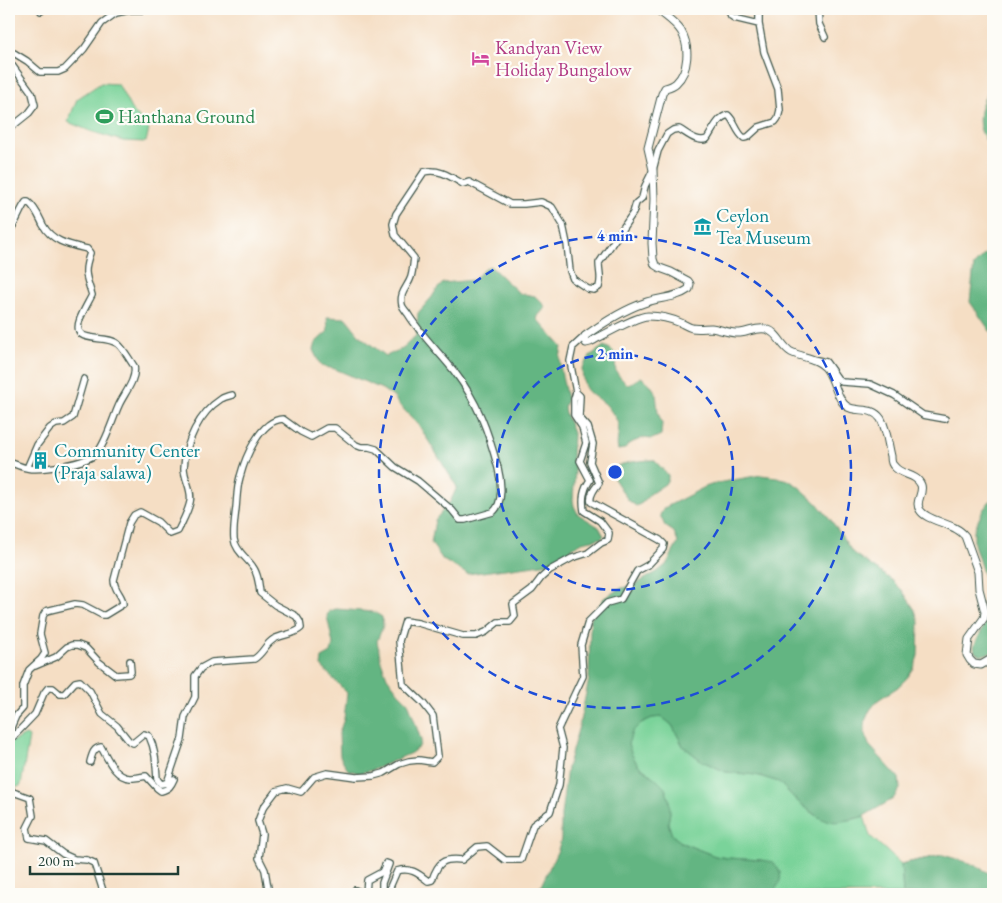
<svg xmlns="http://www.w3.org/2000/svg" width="1002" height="903" font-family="'EB Garamond',serif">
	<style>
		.green { fill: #7ad39a; stroke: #4c8867 }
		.forest { fill: #63b582; stroke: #41795b }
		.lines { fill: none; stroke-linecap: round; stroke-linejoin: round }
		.minor-casing { stroke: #3f554a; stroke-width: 8 }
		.tertiary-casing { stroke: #3f554a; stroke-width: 9 }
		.minor { stroke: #fff; stroke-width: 5.5 }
		.tertiary { stroke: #fff; stroke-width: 7 }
		.ring { fill: none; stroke: #1d4ed8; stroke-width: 2.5; stroke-dasharray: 9 6 }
		.labels { text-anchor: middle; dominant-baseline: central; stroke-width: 4.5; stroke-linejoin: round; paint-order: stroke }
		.hotel-label { font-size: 19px; fill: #b23c85; stroke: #fdfcf7; text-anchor: start }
		.leisure-label { font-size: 19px; fill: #27864d; stroke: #fdfcf7; text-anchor: start }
		.culture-label { font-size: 19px; fill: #0d838f; stroke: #fdfcf7; text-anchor: start }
		.centre { fill: #1d4ed8; stroke: #fdfcf7; stroke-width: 2.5 }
		.ring-label { font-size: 15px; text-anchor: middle; font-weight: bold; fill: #1d4ed8; stroke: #fdfcf7; stroke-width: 4.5; stroke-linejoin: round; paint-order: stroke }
	</style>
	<rect width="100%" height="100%" fill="#fdfcf7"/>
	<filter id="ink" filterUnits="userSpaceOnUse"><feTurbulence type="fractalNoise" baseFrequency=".02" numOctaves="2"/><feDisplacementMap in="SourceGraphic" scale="10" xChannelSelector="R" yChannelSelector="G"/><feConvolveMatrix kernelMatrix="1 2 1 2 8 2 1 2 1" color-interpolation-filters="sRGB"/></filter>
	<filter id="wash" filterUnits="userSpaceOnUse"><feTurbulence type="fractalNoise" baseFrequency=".0096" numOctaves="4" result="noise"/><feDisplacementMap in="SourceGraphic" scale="20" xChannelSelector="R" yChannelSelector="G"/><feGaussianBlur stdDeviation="1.12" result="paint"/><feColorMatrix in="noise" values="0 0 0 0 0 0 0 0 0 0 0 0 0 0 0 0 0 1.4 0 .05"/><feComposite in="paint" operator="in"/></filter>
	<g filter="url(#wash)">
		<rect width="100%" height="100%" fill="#f5dec4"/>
		<path class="green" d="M101 83 118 84 131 109 149 129 146 142 123 141 90 131 68 122 77 99Z
			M662 717 672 725 683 746 702 761 726 772 756 775 779 782 796 800 815 815 851 820 864 816 870 836 901 864 943 855 901 864 903 894H770C778 888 779 881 780 871L762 860 727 858 715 856 682 843 672 835 668 823 670 812 657 780 638 765 632 755 628 744 632 732 641 723 652 718Z
			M26 735 29 737 21 785 18 787 9 786V743Z"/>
		<path class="forest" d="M993 86V153C989 145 982 136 980 127 977 113 983 96 993 86Z
			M993 246V332L990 331 970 302 974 265Z
			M490 266 519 293 535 296 545 306C544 312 538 313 537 319L562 347 560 358 561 371 567 399 564 407 565 413 573 433 572 459 575 470 573 500 574 506 578 514 599 527 604 536 602 538 582 542 572 548 564 557 550 563 467 574 443 560 431 543 435 520 450 502 457 487 418 424 398 404 395 398 382 389 335 369 321 366 313 350 315 343 328 331 327 317 346 318 361 337 386 356 404 348 408 342 416 336 418 313 432 297 437 289 443 283 474 280 484 269Z
			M604 346 612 350 617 356C613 372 616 373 628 385L641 377 650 384 656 393 658 413 662 423 661 435 652 439 643 438 628 444 625 449 618 450C615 440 622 430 616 419 613 414 608 406 604 403 596 397 587 394 584 384 583 379 582 373 582 368L591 355Z
			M651 460H654L668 475V479L665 484 650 494 642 503 636 506 628 500 609 471C622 462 635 461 651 460Z
			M761 475 777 477 788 480 798 486 816 502 831 520 853 553 893 581 902 590 915 610 919 622 918 656 914 668 907 678 898 687 878 700 870 710 865 721V734L869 745 899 778 900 789 893 799 862 817 838 822 826 821 815 815 796 800 779 782 756 775 726 772 702 761 683 746 672 725 662 717 652 718 641 723 632 732 628 744 632 755 638 765 657 780 665 788 669 799 670 812 668 823 672 835 682 843 715 856 727 858 762 860 773 862C775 865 779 869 780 873 782 881 777 889 770 894H537L558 850 561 839V815L567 768 579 726 589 679 590 631 591 618 604 598 619 589 636 584 657 572 666 565 678 543 674 532 665 526 660 515 664 508 705 487 717 483Z
			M993 497V652L982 655 975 652 974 646 988 618 990 606 986 583 974 544V530L983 510Z
			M336 609 374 612 382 617 383 626 377 641 381 661 387 677 398 692 408 702 421 740 419 747 411 753 373 770 359 773 348 770 340 756 339 733 344 719 347 693 321 666 322 658 331 653 333 644 327 616 329 611Z
			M943 855 970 863 993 875V894H903L901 864Z"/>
	</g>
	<g filter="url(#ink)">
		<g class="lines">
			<defs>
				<path id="minor" d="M728 9 731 16 734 18 759 24
					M818 9 819 24 825 37
					M41 11V9
					M9 56 12 53H14L27 61 40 72H58L65 69 84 49 102 23 116 13 130 10H157L158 9
					M9 61 32 93 35 105 29 113 9 129
					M9 231C17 223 19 211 26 202H28C36 208 39 217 43 225 52 242 70 245 87 249L90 253C83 272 86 276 92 295 88 303 83 311 80 319 70 346 105 333 118 344 124 349 129 359 134 366 137 379 124 394 119 405 113 418 106 443 97 453 88 463 40 471 27 468 21 467 15 464 9 462
					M817 360 826 362 838 379 842 382 870 384 894 395 923 415 945 419
					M576 392 570 361 573 347 585 336
					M27 468 37 445 50 428 56 424 64 423 73 417 84 379
					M35 666 56 657 67 647 72 645H78L86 648 99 662 116 675 129 674 131 672 130 661
					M9 732 16 716 23 708V686L29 670 41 659 45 653 40 634 43 616 46 611 75 604 83 605 102 615H105L123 604C123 595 114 591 114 580L129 523 134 515 140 512 158 522 170 534 178 531C182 522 188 512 190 502 193 491 184 479 184 468 185 443 199 413 221 399 224 397 228 396 232 395
					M9 740 12 738 35 714 44 693 48 688H53L60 694H64L75 682 80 681 90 691 102 714 117 726 129 741 133 743 144 734 149 736C156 751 156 764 157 779L161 784 166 783 168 780 182 739 185 717 195 697V676L201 668 212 662 254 659C263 654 265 644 274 639 283 634 294 635 301 628L300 622 296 616 275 605 260 593C259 584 258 574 253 567 247 558 235 550 234 539 233 529 235 518 236 508 237 498 237 487 240 477 245 458 260 420 283 419L301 432 311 437 327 428H335L356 445 361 447H369L376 449 395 467 418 481 452 510 460 520H465L493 512C504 503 501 480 498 468 488 431 478 402 454 371 439 352 421 335 408 314 406 311 403 308 402 305 399 292 408 287 411 277 413 270 413 264 414 258L395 235 393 224 396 214 424 172C439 168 451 177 463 184L469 182 510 204H524L541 202 552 207 563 225 567 244 570 271 573 279 588 289 594 290 599 287C602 277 599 273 599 263L633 213 636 203 642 198 645 186 653 170 658 151 667 134 673 130 679 129C688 134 697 143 707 139 713 130 718 117 728 115 735 121 736 132 744 138L748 137 759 127 775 122 778 118 780 110 778 89 764 52 759 24V15L762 9
					M90 762C92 755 93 748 101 747 107 757 115 778 130 778 135 778 141 777 146 776L157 788 161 791C169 789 171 786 174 779L168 780
					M9 787 13 792 30 798 33 816 27 828 29 838 46 841 63 854 74 859 87 860 94 863 104 894
					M269 894 265 870 259 858 262 834 258 821 263 808 276 791 287 788 301 792 314 777 327 773 356 777 373 776 384 773 399 764 409 761 419 760 432 762 438 756 433 716 423 703 403 684 399 641 405 621 418 623 463 636H476L486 632 498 622H510L515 616 513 604 532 590 541 578 550 570 572 558 588 553 601 543 608 540 609 533 600 521 584 511C582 499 583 490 590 480L580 461 586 443 582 427 574 415V399L576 392 580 396 579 417 588 427 593 444 590 462 599 483C595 488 589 495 591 502L660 540 664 544 663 549 648 565 637 571 621 599 607 603 588 622 581 645 583 676 558 729 563 748 559 785 550 812 533 825 521 860H505L487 846 477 847 462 860C443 858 438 862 432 880L428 881C418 873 410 867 397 871L387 894
					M354 894 355 890 360 892V894
					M366 894 367 880 382 872 386 863 389 864 382 883V894"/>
				<path id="tertiary" d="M657 9C665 16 675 22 681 31 690 46 689 71 676 83 673 86 669 87 665 88L662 94 648 148 653 170 654 199 652 243 653 259 655 265 660 268 671 272 688 281 690 284 689 289C675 299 659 297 644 303 623 310 603 323 585 336L584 339 586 343 590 342C602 336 636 316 648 316 659 316 672 319 681 323 685 325 688 327 692 328 698 329 705 328 711 328 720 329 731 334 740 333 750 332 756 327 766 329 778 332 781 346 791 352 803 358 815 357 825 367 834 377 835 394 844 404 854 415 871 404 881 419 887 430 888 444 891 456 891 459 891 464 894 466 901 476 916 473 921 485 924 494 914 502 920 510 927 522 954 522 965 536L978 572 979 589 985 612 984 618 969 639 967 655 970 660 974 664 981 665 993 658"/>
			</defs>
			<use href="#minor" class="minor-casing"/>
			<use href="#tertiary" class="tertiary-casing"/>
			<use href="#minor" class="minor"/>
			<use href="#tertiary" class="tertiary"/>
		</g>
	</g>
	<g class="ring">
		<circle cx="615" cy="472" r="118"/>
		<circle cx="615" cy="472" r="236"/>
	</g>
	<defs>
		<symbol id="hotel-bare" viewBox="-9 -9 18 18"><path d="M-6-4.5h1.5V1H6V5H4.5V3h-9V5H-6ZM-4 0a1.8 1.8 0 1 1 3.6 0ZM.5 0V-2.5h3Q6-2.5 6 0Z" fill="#d1479c" stroke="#fdfcf7" stroke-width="2.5" paint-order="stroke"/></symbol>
		<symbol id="stadium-bare" viewBox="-9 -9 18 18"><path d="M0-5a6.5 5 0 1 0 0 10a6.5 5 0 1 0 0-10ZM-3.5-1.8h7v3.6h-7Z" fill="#2e9e5b" stroke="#fdfcf7" stroke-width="2.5" paint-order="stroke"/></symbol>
		<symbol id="museum-bare" viewBox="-9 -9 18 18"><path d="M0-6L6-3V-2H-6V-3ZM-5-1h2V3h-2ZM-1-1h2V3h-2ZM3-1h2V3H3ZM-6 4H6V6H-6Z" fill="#0f9aa8" stroke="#fdfcf7" stroke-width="2.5" paint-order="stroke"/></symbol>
		<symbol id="building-bare" viewBox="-9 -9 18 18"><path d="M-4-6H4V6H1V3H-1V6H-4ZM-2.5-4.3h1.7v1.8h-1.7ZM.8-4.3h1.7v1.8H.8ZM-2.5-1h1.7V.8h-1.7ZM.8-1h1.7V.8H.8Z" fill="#0f9aa8" stroke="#fdfcf7" stroke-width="2.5" paint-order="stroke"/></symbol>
	</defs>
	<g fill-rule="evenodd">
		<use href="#hotel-bare" x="468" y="46" width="25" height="25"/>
		<use href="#stadium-bare" x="92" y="104" width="25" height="25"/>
		<use href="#museum-bare" x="690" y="214" width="25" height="25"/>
		<use href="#building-bare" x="28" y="448" width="25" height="25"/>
	</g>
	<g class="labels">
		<g class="hotel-label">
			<text x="495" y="47">Kandyan View<tspan x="495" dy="22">Holiday Bungalow</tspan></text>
		</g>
		<g class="leisure-label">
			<text x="118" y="116">Hanthana Ground</text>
		</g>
		<g class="culture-label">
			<text x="716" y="215">Ceylon<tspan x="716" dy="22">Tea Museum</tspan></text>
			<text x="54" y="450">Community Center<tspan x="54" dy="22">(Praja salawa)</tspan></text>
		</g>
	</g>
	<circle cx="615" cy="472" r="8" class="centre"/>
	<g class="ring-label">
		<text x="615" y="241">4 min</text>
		<text x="615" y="359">2 min</text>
	</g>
	<rect width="1002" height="903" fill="none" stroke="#fdfcf7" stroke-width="30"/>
	<path d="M30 866v8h148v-8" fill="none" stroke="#1f3d34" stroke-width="2.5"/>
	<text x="38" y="866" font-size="15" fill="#1f3d34" stroke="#fdfcf7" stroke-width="4" paint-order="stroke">200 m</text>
</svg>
